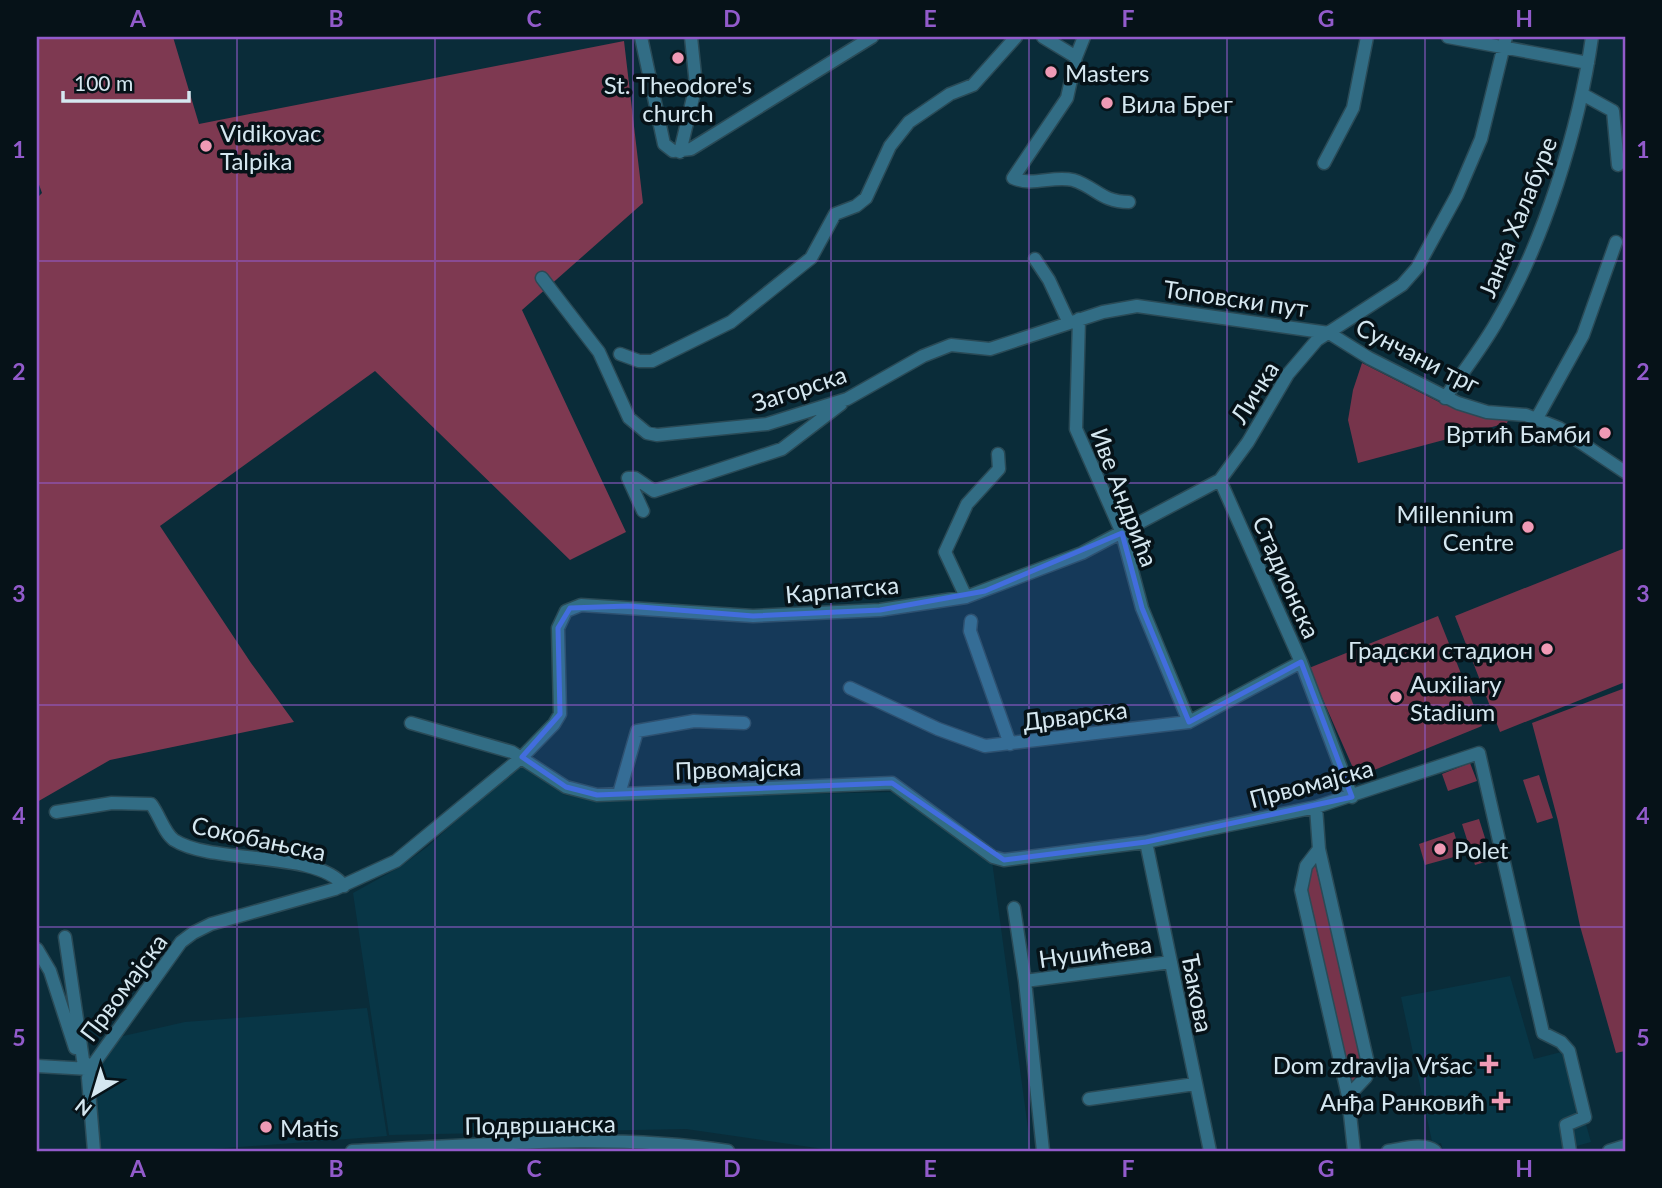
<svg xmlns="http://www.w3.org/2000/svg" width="1662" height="1188" font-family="Lato,sans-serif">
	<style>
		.built { fill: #083646 }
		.green { fill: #76344b }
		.forest { fill: #7e3951 }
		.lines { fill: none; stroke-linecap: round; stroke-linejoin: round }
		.minor-casing { stroke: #2a4a56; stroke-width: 15 }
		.minor { stroke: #326d85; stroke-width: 12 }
		.marked { fill: #426ddd; fill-opacity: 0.2; stroke: #426ddd; stroke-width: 5; stroke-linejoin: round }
		.grid { fill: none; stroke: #925bcb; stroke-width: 2; stroke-opacity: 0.55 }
		.poi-dot { fill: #f09ab5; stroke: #061218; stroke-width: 2.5 }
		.labels { text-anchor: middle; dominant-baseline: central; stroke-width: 7; stroke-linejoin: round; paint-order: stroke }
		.poi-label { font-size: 24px; fill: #d5e7f0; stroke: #061218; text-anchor: start }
		.street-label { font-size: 24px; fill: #d5e7f0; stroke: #061218 }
		.neatline { fill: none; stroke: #925bcb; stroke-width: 2.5 }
		.grid-label { font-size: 23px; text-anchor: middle; font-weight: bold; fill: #925bcb }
	</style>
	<rect width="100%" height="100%" fill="#0a2c39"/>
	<path class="built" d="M517 766 528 768 565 795 594 799 893 792 992 861 1031 1151H837L686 1129 389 1135 353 893 400 867 427 847Z
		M1510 976 1534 1059 1565 1051 1591 1142 1559 1151H1443L1441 1143 1433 1146 1401 997Z
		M367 1008 387 1136 185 1151H96L90 1078 119 1037 185 1022Z"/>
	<path class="green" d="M1362 363 1441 403 1509 418 1507 423 1358 463 1348 420 1353 390Z
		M1625 548V682L1500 732 1455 616Z
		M1438 616 1482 726 1357 777 1309 668Z
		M1625 688V1051L1616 1053 1580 926 1558 821 1532 723Z
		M1470 763 1477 781 1448 791 1442 774Z
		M1539 775 1553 818 1537 823 1523 780Z
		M1479 819 1492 860 1475 865 1462 824Z
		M1454 832 1461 855 1425 865 1419 844Z
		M1315 864 1365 1066 1361 1077 1351 1084 1305 887 1307 869Z"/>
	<path class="forest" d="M37 37H173L199 124 624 41 643 203 522 310 626 532 570 560 375 371 160 526 251 663 294 722 110 760 37 802V198L42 193 37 179Z"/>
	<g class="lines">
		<defs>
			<path id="minor" d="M641 37 664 144 673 151 691 149 872 37
				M1043 37 1076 57
				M1084 37 1076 57 1067 98 1013 178C1033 187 1053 175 1073 180 1096 187 1101 202 1129 202
				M1448 37 1588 63
				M1582 94 1613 111 1618 165
				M680 152 696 85 691 37
				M1324 163 1353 108 1367 37
				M1035 259 1049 280 1069 323
				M542 278 599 352 629 418 647 433 657 435 767 424 847 399 923 356 951 345 990 349 1103 312 1137 306 1329 333 1369 358 1458 403 1487 412 1526 415 1559 428 1625 472
				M1079 319 1076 429 1122 533 1142 608 1189 722
				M620 354 639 361H652L731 322 811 258 835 214 856 206 866 198 890 146 909 122 950 94 973 85 1016 37
				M1445 398C1462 373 1481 349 1496 323 1544 242 1579 129 1592 37
				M1537 418 1583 335 1616 242
				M1220 480 1301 662 1352 797
				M643 511 628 478H635L654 491 782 449 841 404
				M966 597 945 552 967 504 999 469 998 454
				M971 621 970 631 1010 744
				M850 688 938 729 985 746 1189 722 1301 662
				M411 723 512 752 566 787 597 795 892 783 993 857 1004 860 1146 842 1316 807 1479 753 1543 1033 1561 1042 1569 1051 1585 1117 1566 1125 1570 1151
				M619 794 637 731 694 721 744 723
				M1316 807 1319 849 1369 1068 1366 1077 1348 1096
				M56 812 112 803 151 804C159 814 164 833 174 840 213 865 317 850 344 886
				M1146 842 1210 1151
				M1319 849 1306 866 1301 890 1348 1096 1354 1151
				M1014 908 1025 981 1043 1151
				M65 937 83 1060 90 1069
				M37 949 50 971 75 1048
				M1025 981 1171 962
				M37 1066 90 1069
				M1089 1099 1195 1084
				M94 1151 88 1078 90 1069 181 942 193 933 211 924 335 889 396 861 522 757 554 724 560 714 558 628 566 611 581 605 753 616 880 610 966 597 1082 553 1220 480 1248 442 1288 374 1317 340 1402 285 1417 268 1457 195 1481 139 1506 37
				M352 1151C476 1146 605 1132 728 1151
				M1388 1151C1402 1149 1424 1142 1435 1151
				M1609 1151 1625 1146"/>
		</defs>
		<use href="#minor" class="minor-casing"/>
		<use href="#minor" class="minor"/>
	</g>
	<path class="marked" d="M1122 533 1142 608 1189 722 1301 662 1352 797 1146 842 1004 860 892 783 597 795 566 787 522 757 560 714 558 628 570 608 628 606 753 616 880 610 985 591Z"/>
	<path class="grid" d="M237 37V1151M435 37V1151M633 37V1151M831 37V1151M1029 37V1151M1227 37V1151M1425 37V1151M37 261H1625M37 483H1625M37 705H1625M37 927H1625"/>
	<g class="poi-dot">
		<circle cx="678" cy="58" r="7"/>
		<circle cx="1051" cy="72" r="7"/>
		<circle cx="1107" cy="103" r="7"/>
		<circle cx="206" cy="146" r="7"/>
		<circle cx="1605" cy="433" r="7"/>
		<circle cx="1528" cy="527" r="7"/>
		<circle cx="1547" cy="649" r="7"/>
		<circle cx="1396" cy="697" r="7"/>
		<circle cx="1440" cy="849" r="7"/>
		<path d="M1485.5 1053.5h7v7h7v7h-7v7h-7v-7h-7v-7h7z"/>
		<path d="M1497.5 1090.5h7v7h7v7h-7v7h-7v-7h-7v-7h7z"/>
		<circle cx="266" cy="1127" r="7"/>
	</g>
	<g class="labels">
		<g class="poi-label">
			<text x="1065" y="72">Masters</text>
			<text x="678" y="84" text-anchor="middle">St. Theodore's<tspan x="678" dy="28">church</tspan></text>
			<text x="1121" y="103">Вила Брег</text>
			<text x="220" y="132">Vidikovac<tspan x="220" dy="28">Talpika</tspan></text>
			<text x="1591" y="433" text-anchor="end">Вртић Бамби</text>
			<text x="1514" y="513" text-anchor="end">Millennium<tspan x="1514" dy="28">Centre</tspan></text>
			<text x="1533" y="649" text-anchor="end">Градски стадион</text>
			<text x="1410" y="683">Auxiliary<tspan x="1410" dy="28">Stadium</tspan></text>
			<text x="1454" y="849">Polet</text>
			<text x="1473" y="1064" text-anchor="end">Dom zdravlja Vršac</text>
			<text x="1485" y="1101" text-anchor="end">Анђа Ранковић</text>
			<text x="280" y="1127">Matis</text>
		</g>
		<g class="street-label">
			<text transform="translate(1517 217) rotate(-68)">Јанка Халабуре</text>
			<text transform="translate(1236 298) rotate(8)">Топовски пут</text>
			<text transform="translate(1418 355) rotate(27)">Сунчани трг</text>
			<text transform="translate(799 388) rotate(-18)">Загорска</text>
			<text transform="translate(1254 392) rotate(-58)">Личка</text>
			<text transform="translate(1125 497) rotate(69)">Иве Андрића</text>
			<text transform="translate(1287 577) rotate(66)">Стадионска</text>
			<text transform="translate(842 589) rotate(-5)">Карпатска</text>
			<text transform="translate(1075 715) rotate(-7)">Дрварска</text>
			<text transform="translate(738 768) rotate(-2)">Првомајска</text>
			<text transform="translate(1311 783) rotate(-15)">Првомајска</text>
			<text transform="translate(259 838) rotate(12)">Сокобањска</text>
			<text transform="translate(1095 951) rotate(-8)">Нушићева</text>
			<text transform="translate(123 987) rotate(-53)">Првомајска</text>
			<text transform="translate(1198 993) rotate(79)">Ђакова</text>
			<text transform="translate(540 1124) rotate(-1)">Подвршанска</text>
		</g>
	</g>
	<rect width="1662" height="1188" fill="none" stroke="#061218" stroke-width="77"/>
	<g transform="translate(94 1094) rotate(218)" stroke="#061218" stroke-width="5" paint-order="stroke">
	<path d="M0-5L12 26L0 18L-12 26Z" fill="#d5e7f0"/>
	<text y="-10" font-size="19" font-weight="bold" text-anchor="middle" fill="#d5e7f0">N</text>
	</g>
	<path d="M63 91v10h126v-10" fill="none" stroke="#d5e7f0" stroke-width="3.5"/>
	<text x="74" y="91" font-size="21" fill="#d5e7f0" stroke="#061218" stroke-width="5" paint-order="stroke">100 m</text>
	<rect x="38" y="38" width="1586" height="1112" class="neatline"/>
	<g class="grid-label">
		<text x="138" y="27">A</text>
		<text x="336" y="27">B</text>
		<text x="534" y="27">C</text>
		<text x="732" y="27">D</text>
		<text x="930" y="27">E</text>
		<text x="1128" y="27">F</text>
		<text x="1326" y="27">G</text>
		<text x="1524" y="27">H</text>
		<text x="19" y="158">1</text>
		<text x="1643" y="158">1</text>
		<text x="19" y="380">2</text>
		<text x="1643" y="380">2</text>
		<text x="19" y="602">3</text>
		<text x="1643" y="602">3</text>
		<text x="19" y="824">4</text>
		<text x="1643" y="824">4</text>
		<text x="19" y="1046">5</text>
		<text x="1643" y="1046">5</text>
		<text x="138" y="1177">A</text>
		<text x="336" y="1177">B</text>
		<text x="534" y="1177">C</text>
		<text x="732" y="1177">D</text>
		<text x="930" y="1177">E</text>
		<text x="1128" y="1177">F</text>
		<text x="1326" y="1177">G</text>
		<text x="1524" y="1177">H</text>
	</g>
</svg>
